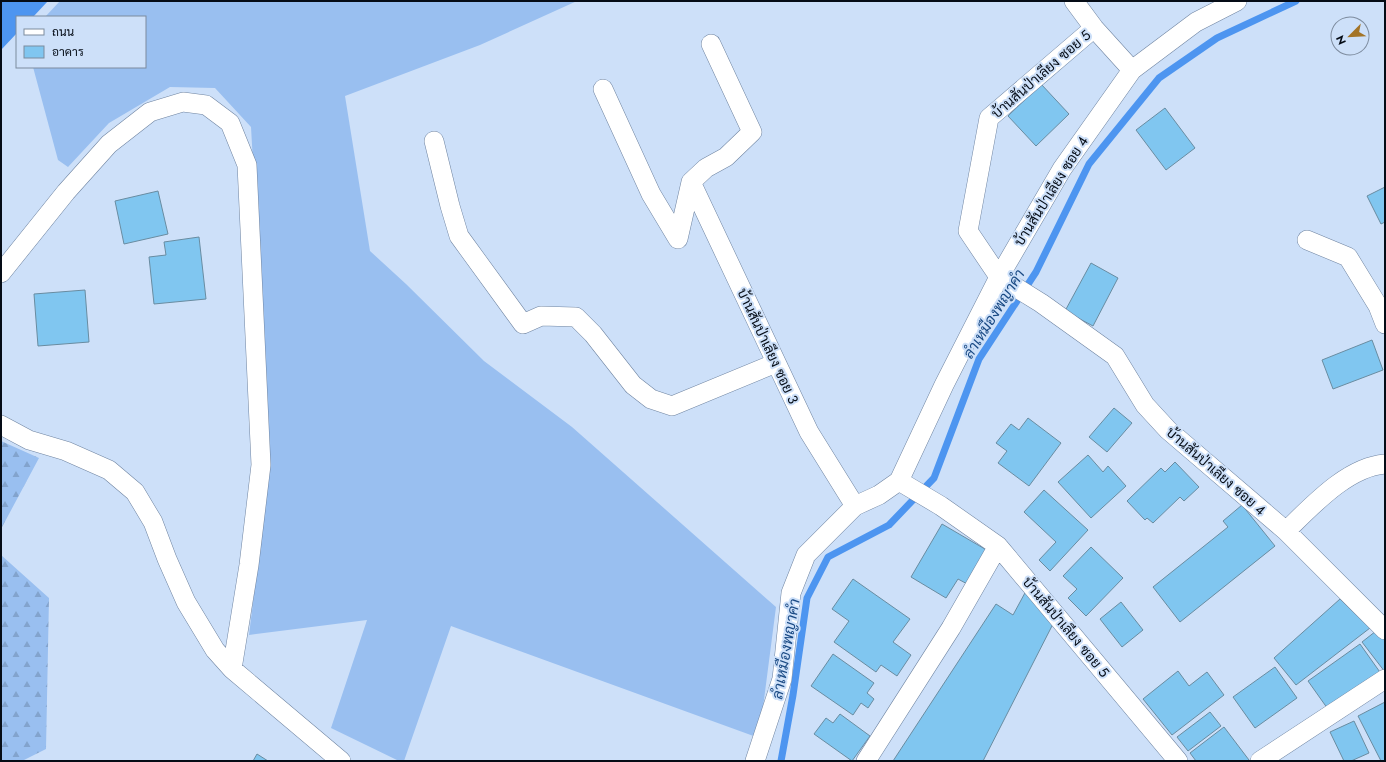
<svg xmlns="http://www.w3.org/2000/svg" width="1386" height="762" font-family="Jost,Sarabun,sans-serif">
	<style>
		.grass { fill: #99bff0 }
		.forest { fill: url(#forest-firs) }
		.water { fill: #4d95f0 }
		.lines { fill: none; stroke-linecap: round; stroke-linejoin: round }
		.stream { stroke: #4d95f0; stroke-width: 7 }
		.building { fill: #80c6f0; stroke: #698ca1 }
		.minor-casing { stroke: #6f84a1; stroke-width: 20 }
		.minor { stroke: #fff; stroke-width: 19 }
		.labels { text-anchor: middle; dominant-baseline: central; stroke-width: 4; stroke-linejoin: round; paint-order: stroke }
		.street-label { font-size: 14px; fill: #050c16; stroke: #cde0f9 }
		.water-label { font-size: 15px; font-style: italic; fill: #1a4a84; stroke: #cde0f9 }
	</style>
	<defs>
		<pattern id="forest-firs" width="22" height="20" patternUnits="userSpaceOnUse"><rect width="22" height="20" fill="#99bff0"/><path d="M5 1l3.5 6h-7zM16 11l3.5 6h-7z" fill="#82a3cd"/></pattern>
	</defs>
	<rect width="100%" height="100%" fill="#cde0f9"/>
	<path class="grass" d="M60 1H577L480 45 345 96 370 251 406 284 484 361 572 427 776 607 759 738 451 626 404 761H399L331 728 367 620 249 635 270 464 251 127 215 88 170 87 109 123 68 167 58 160 33 67H145V17H45Z"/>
	<path class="forest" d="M1 441 39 458 1 529Z
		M1 555 49 598 46 749 22 761H1Z"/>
	<path class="water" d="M1 1H48L33 17H17V33L1 50Z"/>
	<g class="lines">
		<path class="stream" d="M781 761 793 695 807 598 828 557 889 525 934 478 979 359 1036 272 1089 164 1159 78 1217 38 1296 1"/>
	</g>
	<path class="building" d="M1041 84 1069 114 1036 146 1008 116Z
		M1165 108 1195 148 1166 170 1136 130Z
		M1385 187V222L1381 224 1367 196Z
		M158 191 168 234 124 244 115 201Z
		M199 237 206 299 154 304 149 257 166 255 164 242Z
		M1091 263 1118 278 1093 326 1065 311Z
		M85 290 89 342 38 346 34 294Z
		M1372 340 1383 370 1333 389 1322 360Z
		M1114 408 1132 423 1107 452 1089 437Z
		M1028 418 1061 443 1029 486 998 463 1007 451 996 443 1011 424 1019 430Z
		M1088 455 1103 472 1108 466 1126 486 1091 518 1058 482Z
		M1175 462 1199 487 1184 501 1180 497 1153 523 1147 518 1145 520 1127 501 1161 468 1165 472Z
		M1044 490 1088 530 1050 571 1039 560 1056 542 1024 512Z
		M1242 505 1275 546 1180 622 1153 587 1228 527 1223 521Z
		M942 524 990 552 971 586 958 579 946 598 911 577Z
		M1091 547 1123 578 1086 616 1068 598 1077 589 1063 576Z
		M853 579 910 619 893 642 911 655 897 676 881 665 876 672 834 642 849 621 832 609Z
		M1026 591 1054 622 983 761H893L996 604 1013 615Z
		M1340 599 1370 628 1296 685 1274 658Z
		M1121 602 1143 630 1122 647 1100 619Z
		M1376 631 1385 641V672L1362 642Z
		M1360 644 1382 675 1330 712 1308 681Z
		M833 654 874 683 867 693 874 699 868 708 861 703 853 715 811 686Z
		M1275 667 1297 698 1255 728 1233 697Z
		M1178 671 1189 686 1207 672 1224 695 1172 735 1143 699Z
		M1385 702V761H1381L1358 716Z
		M1210 712 1221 726 1188 751 1177 737Z
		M840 714 870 736 852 761 814 734 826 718 833 723Z
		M1354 721 1369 753 1351 761H1344L1330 732Z
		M1224 727 1249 760 1247 761H1196L1190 753Z
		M257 754 268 761H253Z"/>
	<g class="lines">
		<defs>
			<path id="minor" d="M1074 1 1094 28 1132 70
				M1094 28 989 118 968 231 999 277 1041 303 1115 356 1145 405 1168 430 1286 531 1385 630
				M603 89 651 194 678 239 691 182 706 168 726 157 752 132 711 44
				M434 141 450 206 459 236 523 324 541 316 576 317 593 334 633 385 651 399 672 406 776 363
				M691 182 809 432 855 506
				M1307 240 1348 257 1378 306 1385 324
				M1 273 66 192 109 144 150 112 183 102 206 105 230 123 247 165 261 465 249 565 232 669
				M1 425 29 440 66 451 109 470 135 492 153 522 167 559 186 602 215 650 232 669 341 761
				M899 481 941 506 998 546 1178 761
				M1286 531C1312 506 1347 467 1385 464
				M755 761 782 679 791 593 806 555 855 506 879 495 899 481 944 385 999 277 1062 169 1132 70 1196 22 1237 1
				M866 761 951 628 998 546
				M1260 761 1385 679"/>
		</defs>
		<use href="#minor" class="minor-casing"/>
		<use href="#minor" class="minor"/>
	</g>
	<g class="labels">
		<g class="street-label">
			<text transform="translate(1041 74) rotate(-41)">บ้านสันป่าเลียง ซอย 5</text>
			<text transform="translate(1051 191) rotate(-58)">บ้านสันป่าเลียง ซอย 4</text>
			<text transform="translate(768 346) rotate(65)">บ้านสันป่าเลียง ซอย 3</text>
			<text transform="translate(1216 471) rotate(41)">บ้านสันป่าเลียง ซอย 4</text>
			<text transform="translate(1066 627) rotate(50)">บ้านสันป่าเลียง ซอย 5</text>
		</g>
		<g class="water-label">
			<text transform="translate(994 314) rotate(-58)">ลำเหมืองพญาคำ</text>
			<text transform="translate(786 649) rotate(-80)">ลำเหมืองพญาคำ</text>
		</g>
	</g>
	<rect width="1386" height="762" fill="none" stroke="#050c16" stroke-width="4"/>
	<rect x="16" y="16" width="130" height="52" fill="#cde0f9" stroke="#7d8b9e"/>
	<rect x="24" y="29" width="20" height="6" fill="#ffffff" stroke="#7d8b9e"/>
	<text x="52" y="36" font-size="12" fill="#050c16">ถนน</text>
	<rect x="24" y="46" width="20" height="12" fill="#80c6f0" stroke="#7d8b9e"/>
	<text x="52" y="56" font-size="12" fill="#050c16">อาคาร</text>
	<g transform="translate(1350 36) rotate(246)"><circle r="19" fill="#cde0f9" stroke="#7d8b9e"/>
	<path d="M0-3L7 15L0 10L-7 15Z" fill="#a37427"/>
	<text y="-6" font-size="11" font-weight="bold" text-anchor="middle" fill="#050c16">N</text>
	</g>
</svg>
